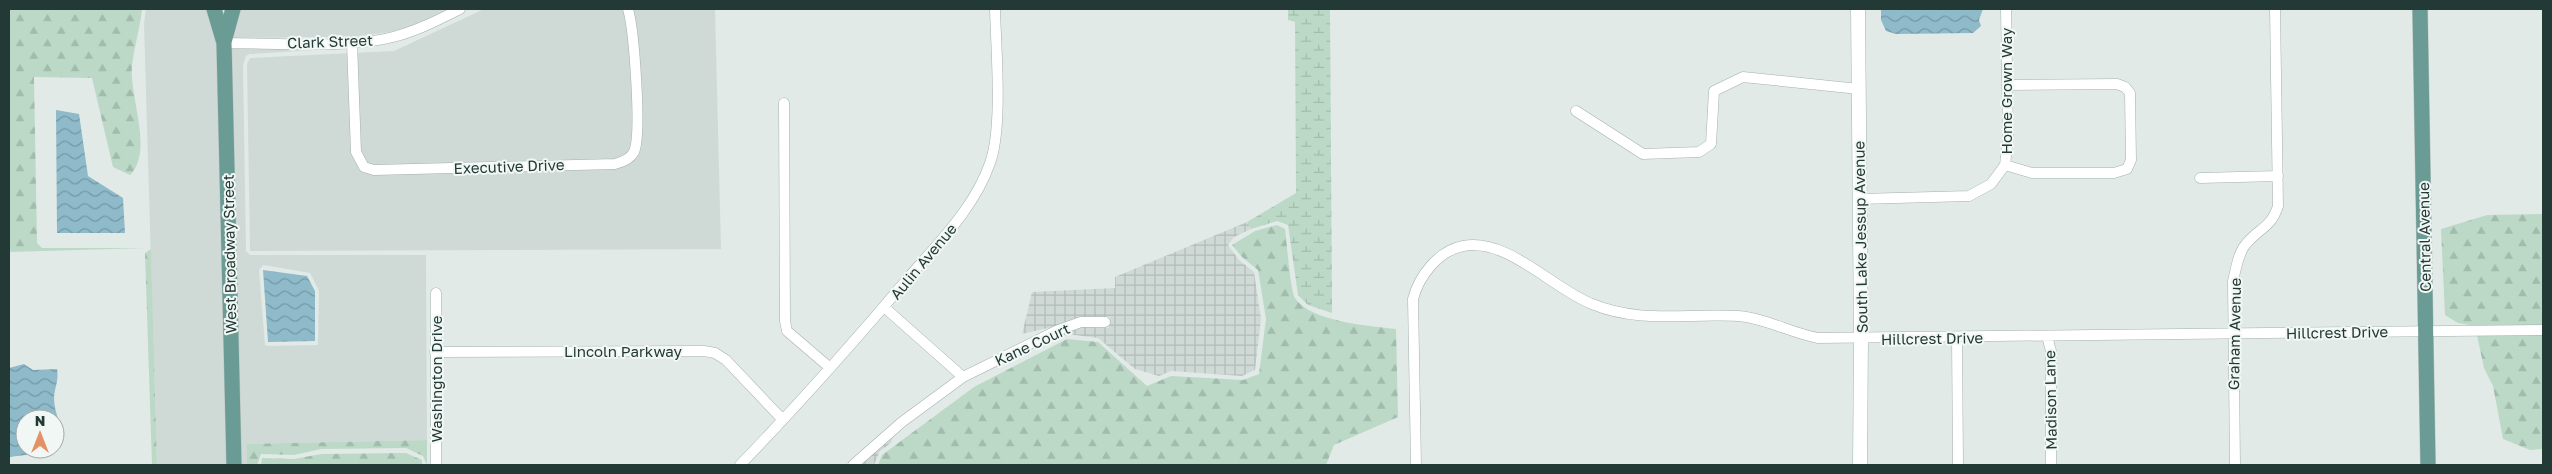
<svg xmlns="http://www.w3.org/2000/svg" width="2552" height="474" font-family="'Golos Text',sans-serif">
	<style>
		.built { fill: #cfdad6; fill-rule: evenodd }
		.industrial { fill: url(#industrial-grid) }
		.forest { fill: url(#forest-firs) }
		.wetland { fill: url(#wetland-marsh) }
		.water { fill: url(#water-waves) }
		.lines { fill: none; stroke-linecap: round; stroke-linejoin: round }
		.street-casing { stroke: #a4b1ae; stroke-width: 11 }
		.secondary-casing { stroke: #a1b5af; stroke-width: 15 }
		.primary-casing { stroke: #bdc4c2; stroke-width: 16 }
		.street { stroke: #fff; stroke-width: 10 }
		.secondary { stroke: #fff; stroke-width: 14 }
		.primary { stroke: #6a9b94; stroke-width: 15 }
		.labels { text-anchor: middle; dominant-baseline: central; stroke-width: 4; stroke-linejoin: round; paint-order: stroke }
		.street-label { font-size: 15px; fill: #233935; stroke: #f1f7f4 }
	</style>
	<defs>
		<pattern id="industrial-grid" width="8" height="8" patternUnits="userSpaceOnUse" patternTransform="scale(1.25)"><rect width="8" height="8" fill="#cfdad6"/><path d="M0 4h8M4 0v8" fill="none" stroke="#b1bcb8"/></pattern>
		<pattern id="forest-firs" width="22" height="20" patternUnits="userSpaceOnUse" patternTransform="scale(1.25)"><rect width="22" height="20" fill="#bcd9c7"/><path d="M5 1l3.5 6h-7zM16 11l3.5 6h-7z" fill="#a1bbac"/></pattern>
		<pattern id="wetland-marsh" width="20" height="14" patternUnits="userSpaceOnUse" patternTransform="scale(1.25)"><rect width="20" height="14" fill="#bcd9c7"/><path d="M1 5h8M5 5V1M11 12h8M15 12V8" fill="none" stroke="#a1bbac"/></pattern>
		<pattern id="water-waves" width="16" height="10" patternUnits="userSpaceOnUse" patternTransform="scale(1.25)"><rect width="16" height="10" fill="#8ebaca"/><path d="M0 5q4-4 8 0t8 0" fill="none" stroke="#7498a5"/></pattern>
	</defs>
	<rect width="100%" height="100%" fill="#e1eae7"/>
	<path class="built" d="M146 9H209L219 43 229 465H157L144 24Z
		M238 9H448L417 25 390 32 352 37 230 38Z
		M484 9H715L721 249 250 251 247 64 250 58 394 51Z
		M348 48 250 54 246 56 243 65 246 251 250 255H426L427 440 247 444V465H238L229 49ZM263 265 310 273 319 291 318 345 268 346 265 345 259 270Z"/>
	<path class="industrial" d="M1247 222 1251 229 1234 237 1228 245 1239 260 1254 272 1261 319 1255 370 1242 376 1171 371 1159 376 1135 369 1098 338 1067 334 1058 338V336L1082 327 1109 328 1110 317H1080L1052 327 1022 334 1032 292 1115 288V277Z
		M893 436 891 443 880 451 874 465H861Z"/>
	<path class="forest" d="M9 9H142C140 28 134 47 132 66 129 97 154 151 130 175L113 167 92 78 34 77 37 243 42 248H147L9 252Z
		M2543 214V449L2530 450 2503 439 2493 386 2484 368 2475 326 2458 323 2445 315 2441 229 2487 215Z
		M1277 225 1285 229C1287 243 1290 288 1295 298 1310 322 1371 326 1396 329L1398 417 1334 445 1326 465H878L882 455 974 387 1067 339 1098 342 1147 386 1171 376 1243 380 1259 374 1266 319 1258 270 1242 257 1232 245 1255 231Z
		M151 249 157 465H152L145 253Z
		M427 440V465L423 456 406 448 321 449 294 455 261 454 257 465H247V444Z
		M406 453 422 460V465H261L262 458 294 459 321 454Z"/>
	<path class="wetland" d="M1288 9H1330L1332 313 1308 305 1298 295 1288 225 1277 221 1251 229 1247 222 1296 193 1295 22 1288 20Z"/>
	<path class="water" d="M1881 9H1983L1979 20 1981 26 1973 33 1896 34 1886 31 1881 20Z
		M56 110 79 114 88 176 123 198 125 233H57Z
		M263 270 307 276 315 291V341L268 342Z
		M24 364 33 370 57 369C59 380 55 386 54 397 54 406 56 413 59 421L55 423V419H25V449H34V454L9 457V368Z"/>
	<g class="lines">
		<defs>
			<path id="street" d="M224 43C274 43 346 49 393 37 417 31 438 20 460 9
				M352 43 356 152 364 167 374 170 615 164C623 162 630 159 634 152 642 133 634 30 628 9
				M784 103 785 321 787 331 829 367
				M1576 111 1643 154 1699 152 1711 144 1714 91 1743 77 1859 89
				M2005 165 2032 173H2114L2127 169 2131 160 2130 93 2125 87 2117 84 2007 85
				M2200 178 2278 176
				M1860 199 1969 196 1991 184 2005 165 2008 138 2006 9
				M436 293V465
				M884 307 963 377
				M2047 336 2051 351V465
				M1957 337 1958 465
				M435 352 704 351 715 353 726 360 782 419
				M740 465C798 405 855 341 909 277 939 242 975 207 990 163 1003 127 996 50 995 9
				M853 465 902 422 963 377 1056 331 1081 322H1105
				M1416 465 1413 299C1419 276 1438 251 1463 246 1507 237 1553 289 1592 304 1641 324 1686 313 1738 316 1765 318 1791 333 1818 338L2543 330
				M2235 465 2233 281C2236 269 2238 253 2246 244 2260 227 2271 228 2278 206L2275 9"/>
			<path id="secondary" d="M1858 9 1861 339 1860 465"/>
			<path id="primary" d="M214 9 224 43 234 465
				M2420 9 2428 465
				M224 42 233 9"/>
		</defs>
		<use href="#street" class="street-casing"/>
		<use href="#secondary" class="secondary-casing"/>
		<use href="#primary" class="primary-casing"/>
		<use href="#street" class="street"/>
		<use href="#secondary" class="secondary"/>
		<use href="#primary" class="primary"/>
	</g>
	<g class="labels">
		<g class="street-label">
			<text transform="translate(330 41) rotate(-2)">Clark Street</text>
			<text transform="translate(2006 91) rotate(-90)">Home Grown Way</text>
			<text transform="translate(509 166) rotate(-2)">Executive Drive</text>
			<text transform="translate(1860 237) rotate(-91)">South Lake Jessup Avenue</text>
			<text transform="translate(2424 237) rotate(-91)">Central Avenue</text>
			<text transform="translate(229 254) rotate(-91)">West Broadway Street</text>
			<text transform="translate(923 261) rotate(-50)">Aulin Avenue</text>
			<text transform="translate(2337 332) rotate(-1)">Hillcrest Drive</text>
			<text transform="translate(2234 334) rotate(-89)">Graham Avenue</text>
			<text transform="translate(1932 338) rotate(-1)">Hillcrest Drive</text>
			<text transform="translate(1032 344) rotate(-25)">Kane Court</text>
			<text x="623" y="351">Lincoln Parkway</text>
			<text transform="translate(436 379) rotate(-90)">Washington Drive</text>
			<text transform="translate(2050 400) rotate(-91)">Madison Lane</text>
		</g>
	</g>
	<rect width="2552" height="474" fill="none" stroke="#233935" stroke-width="20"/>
	<g transform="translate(40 434)"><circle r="24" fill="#f1f7f4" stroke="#9faba8"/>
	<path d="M0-4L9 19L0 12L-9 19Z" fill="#e49165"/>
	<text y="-8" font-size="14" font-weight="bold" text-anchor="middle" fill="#233935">N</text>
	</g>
</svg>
